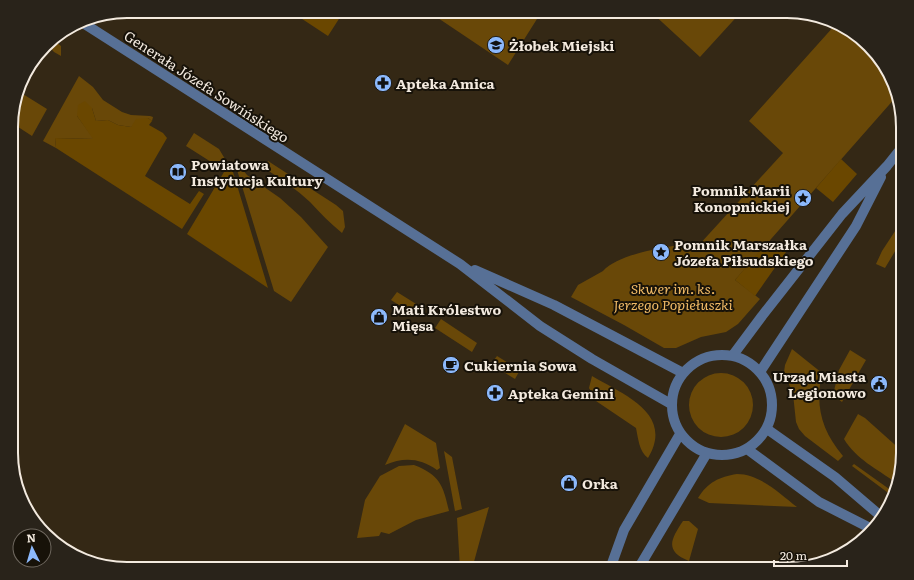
<svg xmlns="http://www.w3.org/2000/svg" width="914" height="580" font-family="Literata,serif">
	<style>
		.green { fill: #694808 }
		.forest { fill: #6a4700 }
		.lines { fill: none; stroke-linecap: round; stroke-linejoin: round }
		.minor { stroke: #577096; stroke-width: 10 }
		.labels { text-anchor: middle; dominant-baseline: central; stroke-width: 4; stroke-linejoin: round; paint-order: stroke }
		.poi-label { font-size: 14px; font-weight: bold; fill: #f3eadf; stroke: #171209; text-anchor: start }
		.street-label { font-size: 14px; fill: #f3eadf; stroke: #171209 }
		.park-label { font-size: 14px; font-style: italic; fill: #f0ba66; stroke: #171209 }
		.rim { fill: none; stroke: #f3eadf; stroke-width: 2 }
	</style>
	<rect width="100%" height="100%" fill="#342815"/>
	<path class="green" d="M434 11H542L508 65 432 14Z
		M650 11H742L700 57Z
		M835 25 852 31 888 69 896 97 735 280 760 299 738 324 726 332 701 337 676 348H664L624 325 571 297 578 285 603 271C616 256 654 249 673 246 681 245 690 246 698 246L783 153 749 121Z
		M52 39 61 46V56L54 52 47 44Z
		M79 76 93 87 103 100 122 112 131 115 150 116 153 117 152 121 148 118 131 127 118 125 108 120 96 121 92 108 77 116 94 139 55 138 56 148 43 141Z
		M18 91 47 109 32 136 12 123V112Z
		M194 133 219 149 225 159 219 167 186 146Z
		M234 160 244 166 243 170 247 175 280 198 301 217 328 247 291 302 274 291Z
		M268 161 336 205 343 211 345 227 342 233C330 223 320 213 310 202 296 189 280 178 264 168Z
		M903 219V238L885 268 876 264 882 251Z
		M397 292 421 307 416 316 391 300Z
		M441 319 477 343 472 352 435 328Z
		M792 349 822 373C815 405 821 430 843 456L838 461 805 436 799 429 796 422 793 394 784 372 785 365Z
		M850 350 866 360 842 402 833 395 839 370Z
		M497 356 520 370 515 379 491 364Z
		M689 405a32 32 0 1 1 64 0a32 32 0 1 1-64 0Z
		M592 376C622 394 675 413 648 458 639 452 638 437 636 428L596 401 589 388Z
		M858 414 865 418 903 452V461L895 482C877 469 856 459 844 439Z
		M405 424 436 443 440 468 437 470C420 458 404 457 385 465Z
		M444 451 452 457 462 509 455 511Z
		M854 464 892 491 891 495 852 466Z
		M414 465C440 475 443 485 449 511L416 520 389 534 381 532 379 536 357 538 365 500 380 476 399 466Z
		M737 474C760 474 780 494 797 507L709 503 698 498C708 482 719 477 737 474Z
		M489 507 472 569H460L457 518Z
		M683 521H689L698 529 689 561C664 551 671 539 683 521Z"/>
	<path class="forest" d="M290 11H344L328 36Z
		M85 101 92 108 96 121 108 120 118 125 131 127 136 119 148 118 152 121 149 125 163 133 167 138 145 176 190 204 199 191 204 194 182 229 56 148 55 138 93 139 77 116 78 105Z
		M841 159 857 174 833 202 816 188Z
		M230 162 268 288 187 234Z
		M769 240 786 252 755 296 735 280Z"/>
	<g class="lines">
		<path class="minor" d="M80 21 460 264 540 326 592 359 671 404
			M475 270 554 305 683 373
			M672 405a50 50 0 1 1 100 0a50 50 0 1 1-100 0Z
			M733 355 762 316 842 214 887 166 903 146
			M760 372 856 226 881 177
			M767 429 835 477 883 518
			M747 449 819 502 872 529
			M610 569 624 530 680 434
			M638 569 707 453"/>
	</g>
	<defs>
		<symbol id="school-disc" viewBox="-11 -11 22 22"><circle r="9.5" fill="#8cb9fc" stroke="#171209"/><path d="M0-5L7-2L0 1L-7-2ZM-4 1L0 2.5L4 1V4Q0 6-4 4Z" fill="#111"/></symbol>
		<symbol id="pharmacy-disc" viewBox="-11 -11 22 22"><circle r="9.5" fill="#8cb9fc" stroke="#171209"/><path d="M-2-6h4v4h4v4h-4v4h-4v-4h-4v-4h4Z" fill="#111"/></symbol>
		<symbol id="library-disc" viewBox="-11 -11 22 22"><circle r="9.5" fill="#8cb9fc" stroke="#171209"/><path d="M-6-4Q-3-5.5-.7-3.5V5Q-3 3-6 4ZM6-4Q3-5.5 .7-3.5V5Q3 3 6 4Z" fill="#111"/></symbol>
		<symbol id="sight-disc" viewBox="-11 -11 22 22"><circle r="9.5" fill="#8cb9fc" stroke="#171209"/><path d="M0-6L1.8-2.2L6-1.7L2.9 1.2L3.7 5.4L0 3.3L-3.7 5.4L-2.9 1.2L-6-1.7L-1.8-2.2Z" fill="#111"/></symbol>
		<symbol id="shop-disc" viewBox="-11 -11 22 22"><circle r="9.5" fill="#8cb9fc" stroke="#171209"/><path d="M-5-2.5h2.3a2.7 3.5 0 0 1 5.4 0H5L5.5 6h-11ZM-1.5-2.5h3a1.5 2.3 0 0 0-3 0Z" fill="#111"/></symbol>
		<symbol id="cafe-disc" viewBox="-11 -11 22 22"><circle r="9.5" fill="#8cb9fc" stroke="#171209"/><path d="M-5.5-4.5H6V0H3Q3 3.5 0 3.5H-2.5Q-5.5 3.5-5.5 0ZM3-3.2v2h1.7v-2ZM-6 4.5H4V6H-6Z" fill="#111"/></symbol>
		<symbol id="civic-disc" viewBox="-11 -11 22 22"><circle r="9.5" fill="#8cb9fc" stroke="#171209"/><path d="M-.6-6.5H3V-4.5H.6V-3L4-1V1h2V6H-6V1h2V-1L-.6-3ZM-1.2 2.5V6h2.4V2.5Z" fill="#111"/></symbol>
	</defs>
	<g fill-rule="evenodd">
		<use href="#school-disc" x="486" y="35" width="20" height="20"/>
		<use href="#pharmacy-disc" x="373" y="73" width="20" height="20"/>
		<use href="#library-disc" x="168" y="162" width="20" height="20"/>
		<use href="#sight-disc" x="793" y="188" width="20" height="20"/>
		<use href="#sight-disc" x="651" y="242" width="20" height="20"/>
		<use href="#shop-disc" x="369" y="307" width="20" height="20"/>
		<use href="#cafe-disc" x="441" y="355" width="20" height="20"/>
		<use href="#civic-disc" x="869" y="374" width="20" height="20"/>
		<use href="#pharmacy-disc" x="485" y="383" width="20" height="20"/>
		<use href="#shop-disc" x="559" y="473" width="20" height="20"/>
	</g>
	<g class="labels">
		<g class="poi-label">
			<text x="509" y="45">Żłobek Miejski</text>
			<text x="396" y="83">Apteka Amica</text>
			<text x="191" y="164">Powiatowa<tspan x="191" dy="16">Instytucja Kultury</tspan></text>
			<text x="790" y="190" text-anchor="end">Pomnik Marii<tspan x="790" dy="16">Konopnickiej</tspan></text>
			<text x="674" y="244">Pomnik Marszałka<tspan x="674" dy="16">Józefa Piłsudskiego</tspan></text>
			<text x="392" y="309">Mati Królestwo<tspan x="392" dy="16">Mięsa</tspan></text>
			<text x="464" y="365">Cukiernia Sowa</text>
			<text x="866" y="376" text-anchor="end">Urząd Miasta<tspan x="866" dy="16">Legionowo</tspan></text>
			<text x="508" y="393">Apteka Gemini</text>
			<text x="582" y="483">Orka</text>
		</g>
		<g class="street-label">
			<text transform="translate(207 86) rotate(33)">Generała Józefa Sowińskiego</text>
		</g>
		<g class="park-label">
			<text x="673" y="288">Skwer im. ks.<tspan x="673" dy="16">Jerzego Popiełuszki</tspan></text>
		</g>
	</g>
	<path d="M0 0H914V580H0ZM127 18H787A109 109 0 0 1 896 127V453A109 109 0 0 1 787 562H127A109 109 0 0 1 18 453V127A109 109 0 0 1 127 18Z" fill="#29231a" fill-rule="evenodd"/>
	<path class="rim" d="M127 18H787A109 109 0 0 1 896 127V453A109 109 0 0 1 787 562H127A109 109 0 0 1 18 453V127A109 109 0 0 1 127 18Z"/>
	<g transform="translate(32 548) rotate(355)"><circle r="19" fill="#171209" stroke="#6f685f"/>
	<path d="M0-3L7 15L0 10L-7 15Z" fill="#8cb9fc"/>
	<text y="-6" font-size="11" font-weight="bold" text-anchor="middle" fill="#f3eadf">N</text>
	</g>
	<path d="M774 560v6h73v-6" fill="none" stroke="#f3eadf" stroke-width="2"/>
	<text x="780" y="560" font-size="12" fill="#f3eadf" stroke="#171209" stroke-width="3" paint-order="stroke">20 m</text>
</svg>
